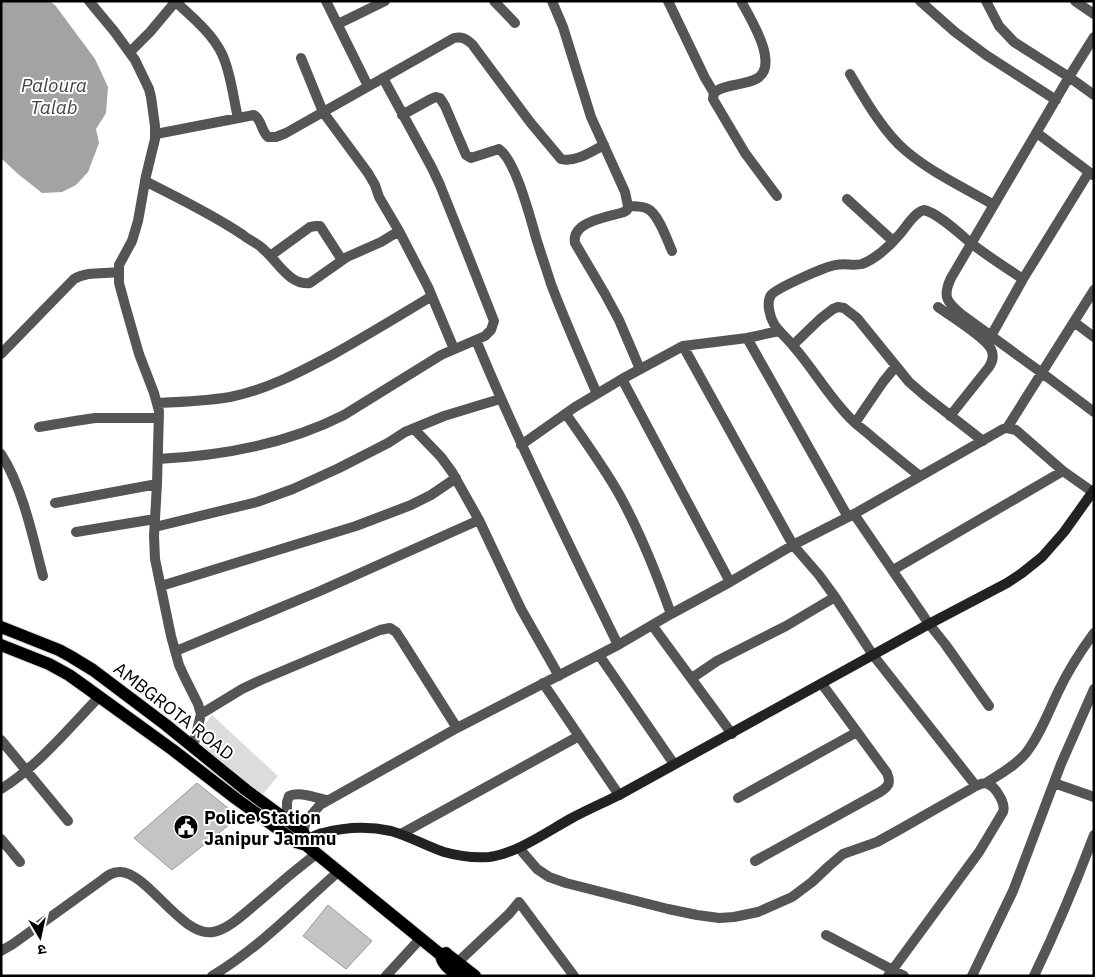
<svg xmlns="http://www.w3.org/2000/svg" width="1095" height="977" font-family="'IBM Plex Sans','Noto Sans Devanagari',sans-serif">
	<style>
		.green { fill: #dcdcdc }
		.water { fill: #a3a3a3 }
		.building { fill: #c4c4c4; stroke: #999 }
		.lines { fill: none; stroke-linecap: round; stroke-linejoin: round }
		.primary-casing { stroke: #dbdbdb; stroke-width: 14 }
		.street { stroke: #555; stroke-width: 10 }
		.secondary { stroke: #222; stroke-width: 10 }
		.primary { stroke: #000; stroke-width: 12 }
		.labels { text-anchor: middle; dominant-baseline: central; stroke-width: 4; stroke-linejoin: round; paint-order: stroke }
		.street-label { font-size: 18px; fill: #000; stroke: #fff }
		.poi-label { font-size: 18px; font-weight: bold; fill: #000; stroke: #fff; text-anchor: start }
		.water-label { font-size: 19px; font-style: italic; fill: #444; stroke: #fff }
	</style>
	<rect width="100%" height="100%" fill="#fff"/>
	<path class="green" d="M212 715 278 776 262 795 203 748 200 736 201 729Z"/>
	<path class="water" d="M1 1H49L55 5 95 59 108 87 106 113 96 129 99 143 88 172 76 185 62 192 42 193 18 174 1 158Z"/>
	<path class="building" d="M197 783 239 817 172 870 134 838Z
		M328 905 372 941 346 969 303 936Z"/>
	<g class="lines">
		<defs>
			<path id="primary" d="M1 627 59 650 70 656 93 670 166 725 246 790 303 832 305 836 306 845
				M1 645 49 664 69 675 83 685 173 750 235 798 296 842 306 845 441 955 446 953 448 955 475 976
				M441 955C442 965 451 970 459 976"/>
		</defs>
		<use href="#primary" class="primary-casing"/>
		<path class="street" d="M89 1 114 31 135 60 149 89 151 97 155 126V139L146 176 138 221 132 241 119 265V283L125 305 139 354 154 393 159 411 157 484 154 536 155 559 171 636 179 665 184 676 198 704 201 714 193 747
			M326 1 368 86
			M494 1 515 23
			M552 1 563 27 591 117 625 192 628 206 627 210 624 212C609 217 571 221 575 243L605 294 619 320 640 369
			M668 1 705 78 714 93
			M741 1C750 18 781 66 756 79 744 85 730 84 718 90L714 93 713 99 745 153 777 196
			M920 1 955 32 986 55 1056 100
			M986 1 999 26 1014 42 1069 77 1094 95
			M1075 1 1094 14
			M176 2C192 17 212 33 222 54 231 73 233 97 238 118
			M338 24 385 1
			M1094 37 1069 77 951 278C942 297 947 302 961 314L1042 373 1094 412
			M130 52 150 32 176 1
			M301 58 323 112 368 173 375 185 379 197 399 231 428 287 454 349
			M850 74C864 98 884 133 906 151 932 173 965 188 994 205
			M402 115 431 99 436 97 440 98 445 106 466 155 471 158 474 157 499 149C517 162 531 222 538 244 542 257 547 271 551 284 565 321 581 357 597 394
			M1037 133 1093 175
			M156 134 254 115C262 120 261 131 268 137H276L286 133 454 38C462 36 466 39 472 44L530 122 561 159C575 163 592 151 604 145
			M145 181C178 198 212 214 243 235 249 240 257 243 262 248 277 260 289 286 310 283L347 257 381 242 399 231
			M847 199 893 241
			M628 206C635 206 643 206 648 209 659 215 667 240 672 251
			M270 256 310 227 316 226H320L342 260
			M938 307C950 316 985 337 991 349 994 355 993 361 989 367L950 416
			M1074 322 1094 337
			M991 336 1023 279 1089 172
			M747 338 848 517
			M476 340C519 444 569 544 618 645
			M793 345 820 319 833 309 838 307 844 308 857 318 909 382 924 395 983 441
			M683 346 793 545 819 575 835 597 873 655 976 786
			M1 354 74 279C87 271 104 274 119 272
			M622 379 730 582
			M157 403C181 402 206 401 230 397 266 390 300 372 332 355 366 336 399 316 432 296
			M566 414C584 440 603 466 619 494 640 532 656 572 671 614
			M855 423 883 382 896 366
			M39 427 75 421 95 418H159
			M1007 428 1094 290
			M414 429 441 457 452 472 479 520 521 609 559 676
			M521 445 575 407 622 379 683 346 747 338 779 331
			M1 454C23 488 33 538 43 576
			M158 459C222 456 287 444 344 415L441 355 485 336 491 330 494 321 466 250 440 185 432 168 383 78
			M920 476C904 464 889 451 873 438 867 432 859 427 853 421 830 399 815 371 794 347 788 339 780 333 774 324 770 317 766 303 771 295 777 288 826 266 836 265 844 263 854 266 862 264 875 259 889 247 898 236 906 228 913 213 924 210 938 213 960 234 972 244 988 256 1006 268 1023 279
			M55 503 157 484
			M854 514 929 624 945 644 989 706
			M155 527 257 502 293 489 339 468 388 443 405 432 444 416 500 399
			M76 532 155 519
			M893 570 1063 471
			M161 586 356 526 411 505 431 495 456 478
			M652 625 732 734
			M176 651 320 591 479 520
			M599 655 674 764
			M692 678 717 661 786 626 835 597
			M543 683 619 795
			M201 714 242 689 261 680 380 630 390 628 396 632 402 641 457 728
			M1 740 68 821
			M986 783C1000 774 1015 766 1026 753 1040 735 1048 713 1058 692 1068 671 1080 652 1094 633
			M1054 783 1094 797
			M1 789C37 767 70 727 99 697
			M738 798 857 732
			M287 820V802L289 796C300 791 315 798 327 800
			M303 832 306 821 320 805 457 728 618 645 671 614 730 582 793 545 854 514 1003 429 1007 428 1016 430 1063 471 1094 493
			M401 834 579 736
			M1 839 20 862
			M519 848 537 869 549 877 566 883 668 909 697 915 719 918 734 917 758 912 792 897 812 882 829 866 843 854 877 842 897 831 976 786C980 784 984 782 988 784 996 787 1006 804 1003 812L979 852 888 976
			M755 861 880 792C889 786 891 783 887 773L822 684
			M826 935 904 976
			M1 951 13 944 102 880C107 876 112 872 119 872 146 870 182 938 213 932 230 929 249 909 263 898 280 883 298 868 316 854
			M458 962 509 914 519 902 574 976
			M212 976C259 948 297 908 338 872
			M386 976 421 938
			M972 976 1013 891 1061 764 1094 689
			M1034 976C1056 930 1076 883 1094 835"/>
		<path class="secondary" d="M305 840C311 838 317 834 323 833 345 827 369 826 391 831 409 836 426 846 444 852 458 856 475 858 489 857 516 854 548 831 572 818 587 810 603 803 619 795L929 624 1007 583 1022 573 1042 557 1064 532 1094 490"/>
		<use href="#primary" class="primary"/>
	</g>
	<defs>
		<symbol id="civic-disc" viewBox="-11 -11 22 22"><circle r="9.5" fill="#000" stroke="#fff"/><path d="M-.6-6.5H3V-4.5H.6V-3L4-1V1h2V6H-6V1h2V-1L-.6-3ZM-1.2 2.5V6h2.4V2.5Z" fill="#fff"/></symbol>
	</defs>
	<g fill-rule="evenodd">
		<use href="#civic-disc" x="172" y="813" width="28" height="28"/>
	</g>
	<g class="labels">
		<g class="street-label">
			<text transform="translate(174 711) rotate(38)">AMBGROTA ROAD</text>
		</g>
		<g class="poi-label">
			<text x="204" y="817">Police Station<tspan x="204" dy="21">Janipur Jammu</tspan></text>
		</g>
		<g class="water-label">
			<text x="54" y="85">Paloura<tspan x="54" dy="22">Talab</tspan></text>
		</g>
	</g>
	<rect width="1095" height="977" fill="none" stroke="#000000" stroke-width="5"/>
	<g transform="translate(40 937) rotate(171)" stroke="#ffffff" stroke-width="4" paint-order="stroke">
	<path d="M0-4L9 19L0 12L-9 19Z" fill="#000000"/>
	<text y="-8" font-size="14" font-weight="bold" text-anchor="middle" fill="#000000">उ</text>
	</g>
</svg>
